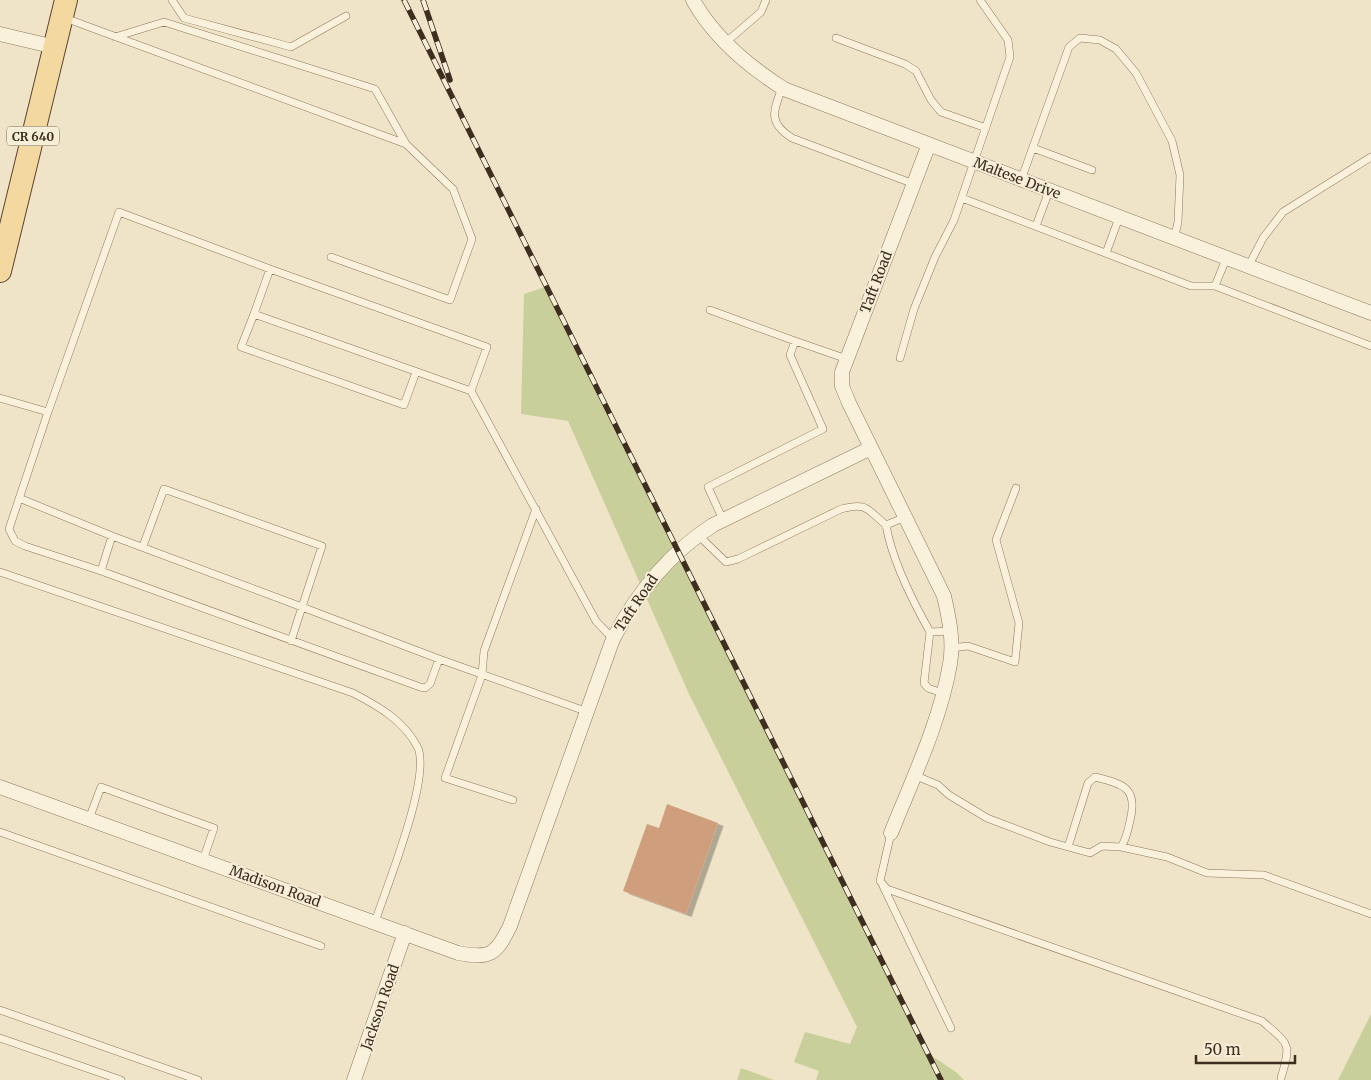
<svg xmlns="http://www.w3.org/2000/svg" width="1371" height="1080" font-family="Merriweather,serif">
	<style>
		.green { fill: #c9cf9b }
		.building { fill: #cf9f7d; filter: url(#shadow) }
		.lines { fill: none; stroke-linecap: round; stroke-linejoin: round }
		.service-casing { stroke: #8d765c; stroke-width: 8 }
		.minor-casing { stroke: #8d765c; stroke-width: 15 }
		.primary-casing { stroke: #5b4430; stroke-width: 24 }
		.service { stroke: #faf1dc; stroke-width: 7 }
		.minor { stroke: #faf1dc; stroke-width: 14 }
		.primary { stroke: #f3d9a0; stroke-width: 22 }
		.rail-casing { stroke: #3d2e20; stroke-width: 5.5 }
		.rail { stroke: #f7eed8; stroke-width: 4; stroke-dasharray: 11; stroke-linecap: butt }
		.labels { text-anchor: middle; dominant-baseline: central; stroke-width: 4; stroke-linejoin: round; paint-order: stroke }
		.shield { fill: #f7eed8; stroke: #756857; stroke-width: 1 }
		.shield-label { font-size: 12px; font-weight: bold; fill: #3d2e20 }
		.street-label { font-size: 14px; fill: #3d2e20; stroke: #f7eed8 }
	</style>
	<defs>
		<filter id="shadow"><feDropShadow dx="5.5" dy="3" stdDeviation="0" flood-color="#0004"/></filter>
	</defs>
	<rect width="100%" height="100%" fill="#f0e4c8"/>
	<path class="green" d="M548 286 932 1056 956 1072 964 1080H816L819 1071 794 1062 805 1032 850 1044 857 1027 689 694 568 421 521 414 524 294Z
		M1371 1014V1080H1338Z
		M741 1068 774 1080H737Z"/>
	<path class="building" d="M667 804 718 823 686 914 623 891 647 824 659 828Z"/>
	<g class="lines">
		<defs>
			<path id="service" d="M172 0 184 18 291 47 346 16
				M65 18 406 144 375 89 164 22 115 37
				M836 38 905 64 916 71 931 100 941 112 986 128
				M725 43 761 12 766 0
				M782 88C773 111 768 123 792 138L914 184
				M1033 148 1092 170
				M1021 180 1069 47 1080 38 1100 40 1116 49 1136 73 1172 141 1180 175 1178 222 1174 240
				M962 198 1191 286H1215
				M1036 226 1049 191
				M1106 253 1119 218
				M331 257 450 300 472 239 453 189 406 144
				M1226 259 1215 286 1371 346
				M1248 267 1263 238 1283 212 1371 157
				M270 269 254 314 471 391
				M710 310 795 341
				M254 314 241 347 404 405 416 372
				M900 358 914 309 935 257 954 220 1010 57 1008 40 980 0
				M0 398 48 412 9 529 15 541 25 546 101 571 420 687 425 688 430 684 439 659 588 712
				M48 412 119 212 270 269 487 347 471 391 596 621 613 639
				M19 498 112 536
				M723 520 708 487 823 429 790 355 795 341 847 359
				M886 525C892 561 912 600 930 632L950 631
				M698 535 726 562 738 559 841 509C868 502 866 509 886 525L906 517
				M101 571 112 536 302 607 322 546 164 489 143 546
				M0 572 353 693C378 706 403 720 417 746 433 774 386 888 375 922
				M930 632 924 683 928 688 942 693
				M291 641 302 607 439 659
				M951 648 968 646 1015 662 1019 623 996 540 1016 488
				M914 775 938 785 949 795 987 818 1050 842 1090 853 1102 846 1121 847 1167 857 1207 873 1264 875 1371 914
				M513 800 445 778 482 675 484 651 536 509
				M89 819 101 787 214 828 203 860
				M0 832 321 946
				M891 833 880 881 887 889 1262 1021C1289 1045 1292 1042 1281 1078
				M1068 847 1088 783 1095 777C1125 784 1138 789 1130 821 1128 830 1126 840 1121 847
				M883 886 951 1028
				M0 1010 198 1080
				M0 1038 121 1080"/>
			<path id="minor" d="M693 0C714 38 748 66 784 89L1371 313
				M0 34 55 47
				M0 787 458 953C490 959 496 955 510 926L613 639C637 593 668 554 713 525L871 448
				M891 833C913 778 940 722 950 664 954 641 949 618 944 596L849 403 842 386V372L929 144
				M354 1080 405 933"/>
			<path id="primary" d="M0 271 66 0"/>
		</defs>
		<use href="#service" class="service-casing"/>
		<use href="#minor" class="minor-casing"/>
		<use href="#primary" class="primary-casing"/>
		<use href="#service" class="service"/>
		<use href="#minor" class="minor"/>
		<use href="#primary" class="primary"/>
		<defs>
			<path id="rail" d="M404 0 941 1080
				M423 0 450 80"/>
		</defs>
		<use href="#rail" class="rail-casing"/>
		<use href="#rail" class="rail"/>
	</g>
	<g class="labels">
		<rect class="shield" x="7" y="126.5" width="52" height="19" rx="4"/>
		<g class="shield-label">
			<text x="33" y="136">CR 640</text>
		</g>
		<g class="street-label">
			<text transform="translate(1017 178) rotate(21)">Maltese Drive</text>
			<text transform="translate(876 282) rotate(-69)">Taft Road</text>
			<text transform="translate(636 603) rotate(-56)">Taft Road</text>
			<text transform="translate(275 886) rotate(20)">Madison Road</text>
			<text transform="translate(380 1007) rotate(-71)">Jackson Road</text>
		</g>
	</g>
	<path d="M1196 1055v8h99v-8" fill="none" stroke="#3d2e20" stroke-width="2.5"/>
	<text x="1204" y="1055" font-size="15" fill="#3d2e20" stroke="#f7eed8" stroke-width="4" paint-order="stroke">50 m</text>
</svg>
